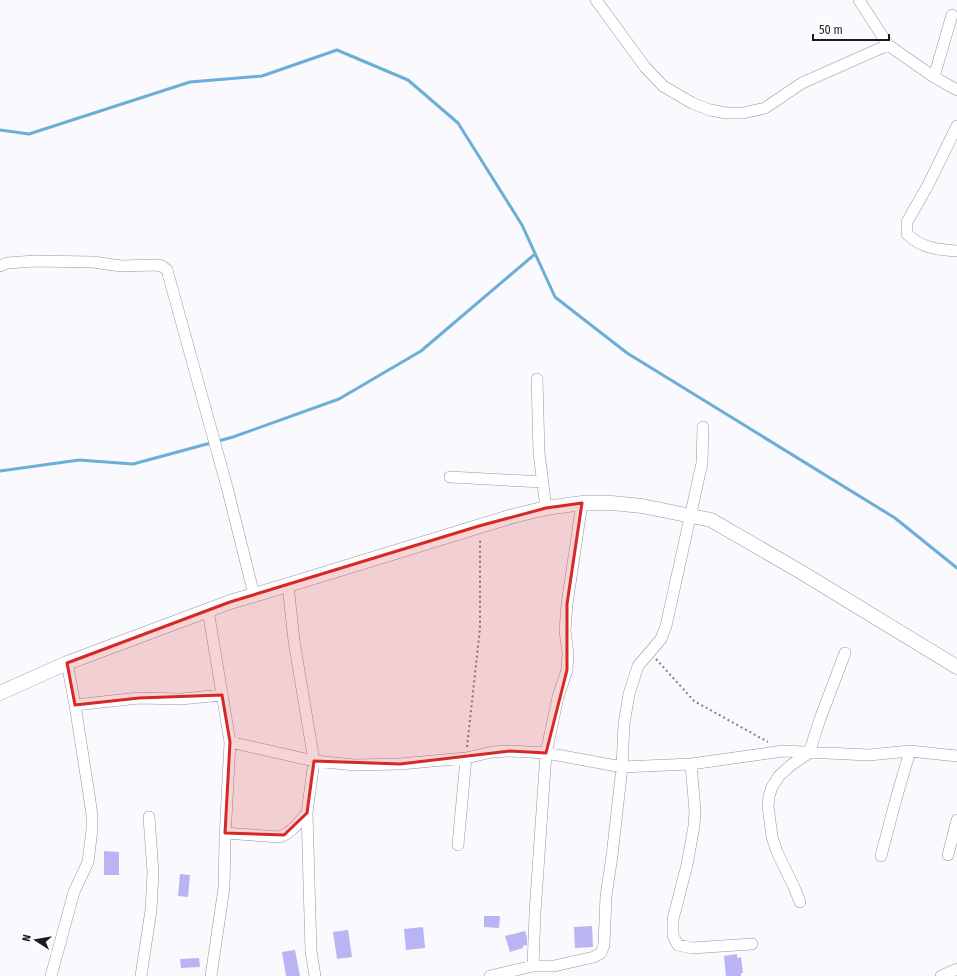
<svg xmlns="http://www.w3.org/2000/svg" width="957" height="976" font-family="'Fira Sans Condensed',sans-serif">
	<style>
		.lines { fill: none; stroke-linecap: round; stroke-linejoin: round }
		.stream { stroke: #6caed7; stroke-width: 3 }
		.building { fill: #b9b5f5 }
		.minor-casing { stroke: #97979d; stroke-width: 12 }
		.tertiary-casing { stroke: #97979d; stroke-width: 15 }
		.path { stroke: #808083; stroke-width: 2; stroke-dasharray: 2 3; stroke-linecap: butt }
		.minor { stroke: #fff; stroke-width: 11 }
		.tertiary { stroke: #fff; stroke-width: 14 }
		.marked { fill: #d62828; fill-opacity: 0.2; stroke: #d62828; stroke-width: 3; stroke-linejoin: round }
	</style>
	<rect width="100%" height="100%" fill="#f9f9fe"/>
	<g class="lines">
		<path class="stream" d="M0 130 29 134 190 82 262 76 337 50 408 80 458 123 522 225 555 297 627 353 895 518 957 568
			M0 471 79 460 133 464 233 437 339 399 421 351 535 254"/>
	</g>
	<path class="building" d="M104 851 119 852V875H104Z
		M180 874 190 875 188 897 178 896Z
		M484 916H500L499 928 484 927Z
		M592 926 593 947 575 948 574 927Z
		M423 927 425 948 406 950 404 929Z
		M348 930 352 957 337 959 333 932Z
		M525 931 527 937V945L523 946V948L510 952 505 936Z
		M295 950 300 976H286L282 952Z
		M737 954V958L741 957 743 973H741V976H726L724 956Z
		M199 958 200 967 181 968 180 959Z"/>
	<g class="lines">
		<defs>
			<path id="minor" d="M596 0 645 67 663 86 692 103 710 110 726 113H743L765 108 802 83 888 45
				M859 0 888 45 934 77 957 90
				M934 77 952 15
				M957 126 928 185 907 222V234C921 248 939 250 957 251
				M0 266 7 263 35 261 93 262 121 266 157 265 162 266 167 270 227 487 254 595
				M537 379 539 453 546 508
				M450 477 543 482
				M288 585 294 641 314 761 307 813 311 951 315 976
				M208 610 230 742 225 838 224 888 211 976
				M75 705 139 698 181 699 222 695
				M230 742 314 761 355 765 400 764 466 758 492 752 510 751 546 753 622 767 691 764 783 751 869 755 910 751 957 756
				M691 764 695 811 694 826 687 865 673 919V936L678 945 692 948 752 944
				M225 833 279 837C291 834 299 822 307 813
				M458 845 466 758
				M948 855 957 820
				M881 856 896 799 910 751
				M800 902 794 887 777 852 772 837 768 806 769 796 772 787 779 776 791 765 809 753 820 719 845 653
				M533 966 535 913 546 753 558 697 567 670 568 654 565 631 567 604 582 503
				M51 976 74 892 88 862 92 829V815L88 788 75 705 67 663
				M141 976 151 910 153 873 149 817
				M490 976 533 966H554L594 957 601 953 604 945 606 896 612 856 622 767 624 724 629 694 638 666 661 639 666 626 702 463 703 427
				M941 976 957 969"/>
			<path id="tertiary" d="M0 693 67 663 230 602 288 585 513 516 546 508 582 503H612L642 506 711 520 801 572 957 667"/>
		</defs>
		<use href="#minor" class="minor-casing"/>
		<use href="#tertiary" class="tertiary-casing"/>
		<path class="path" d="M656 659 694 701 768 742
			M467 747 480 628V538"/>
		<use href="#minor" class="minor"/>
		<use href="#tertiary" class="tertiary"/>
	</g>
	<path class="marked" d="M582 503 567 604V670L546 753 510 751 400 764 314 761 307 813 284 835 225 833 230 742 222 695 139 698 75 705 67 663 230 602 479 526 546 508Z"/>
	<g transform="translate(36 940) rotate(282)" stroke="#ffffff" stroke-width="3" paint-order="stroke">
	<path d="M0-3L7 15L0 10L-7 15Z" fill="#1b1b1d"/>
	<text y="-6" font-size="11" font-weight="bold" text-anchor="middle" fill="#1b1b1d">N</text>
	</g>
	<path d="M813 34v6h76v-6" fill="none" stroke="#1b1b1d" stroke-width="2"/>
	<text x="819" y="34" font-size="12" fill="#1b1b1d" stroke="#ffffff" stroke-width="3" paint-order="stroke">50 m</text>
</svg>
